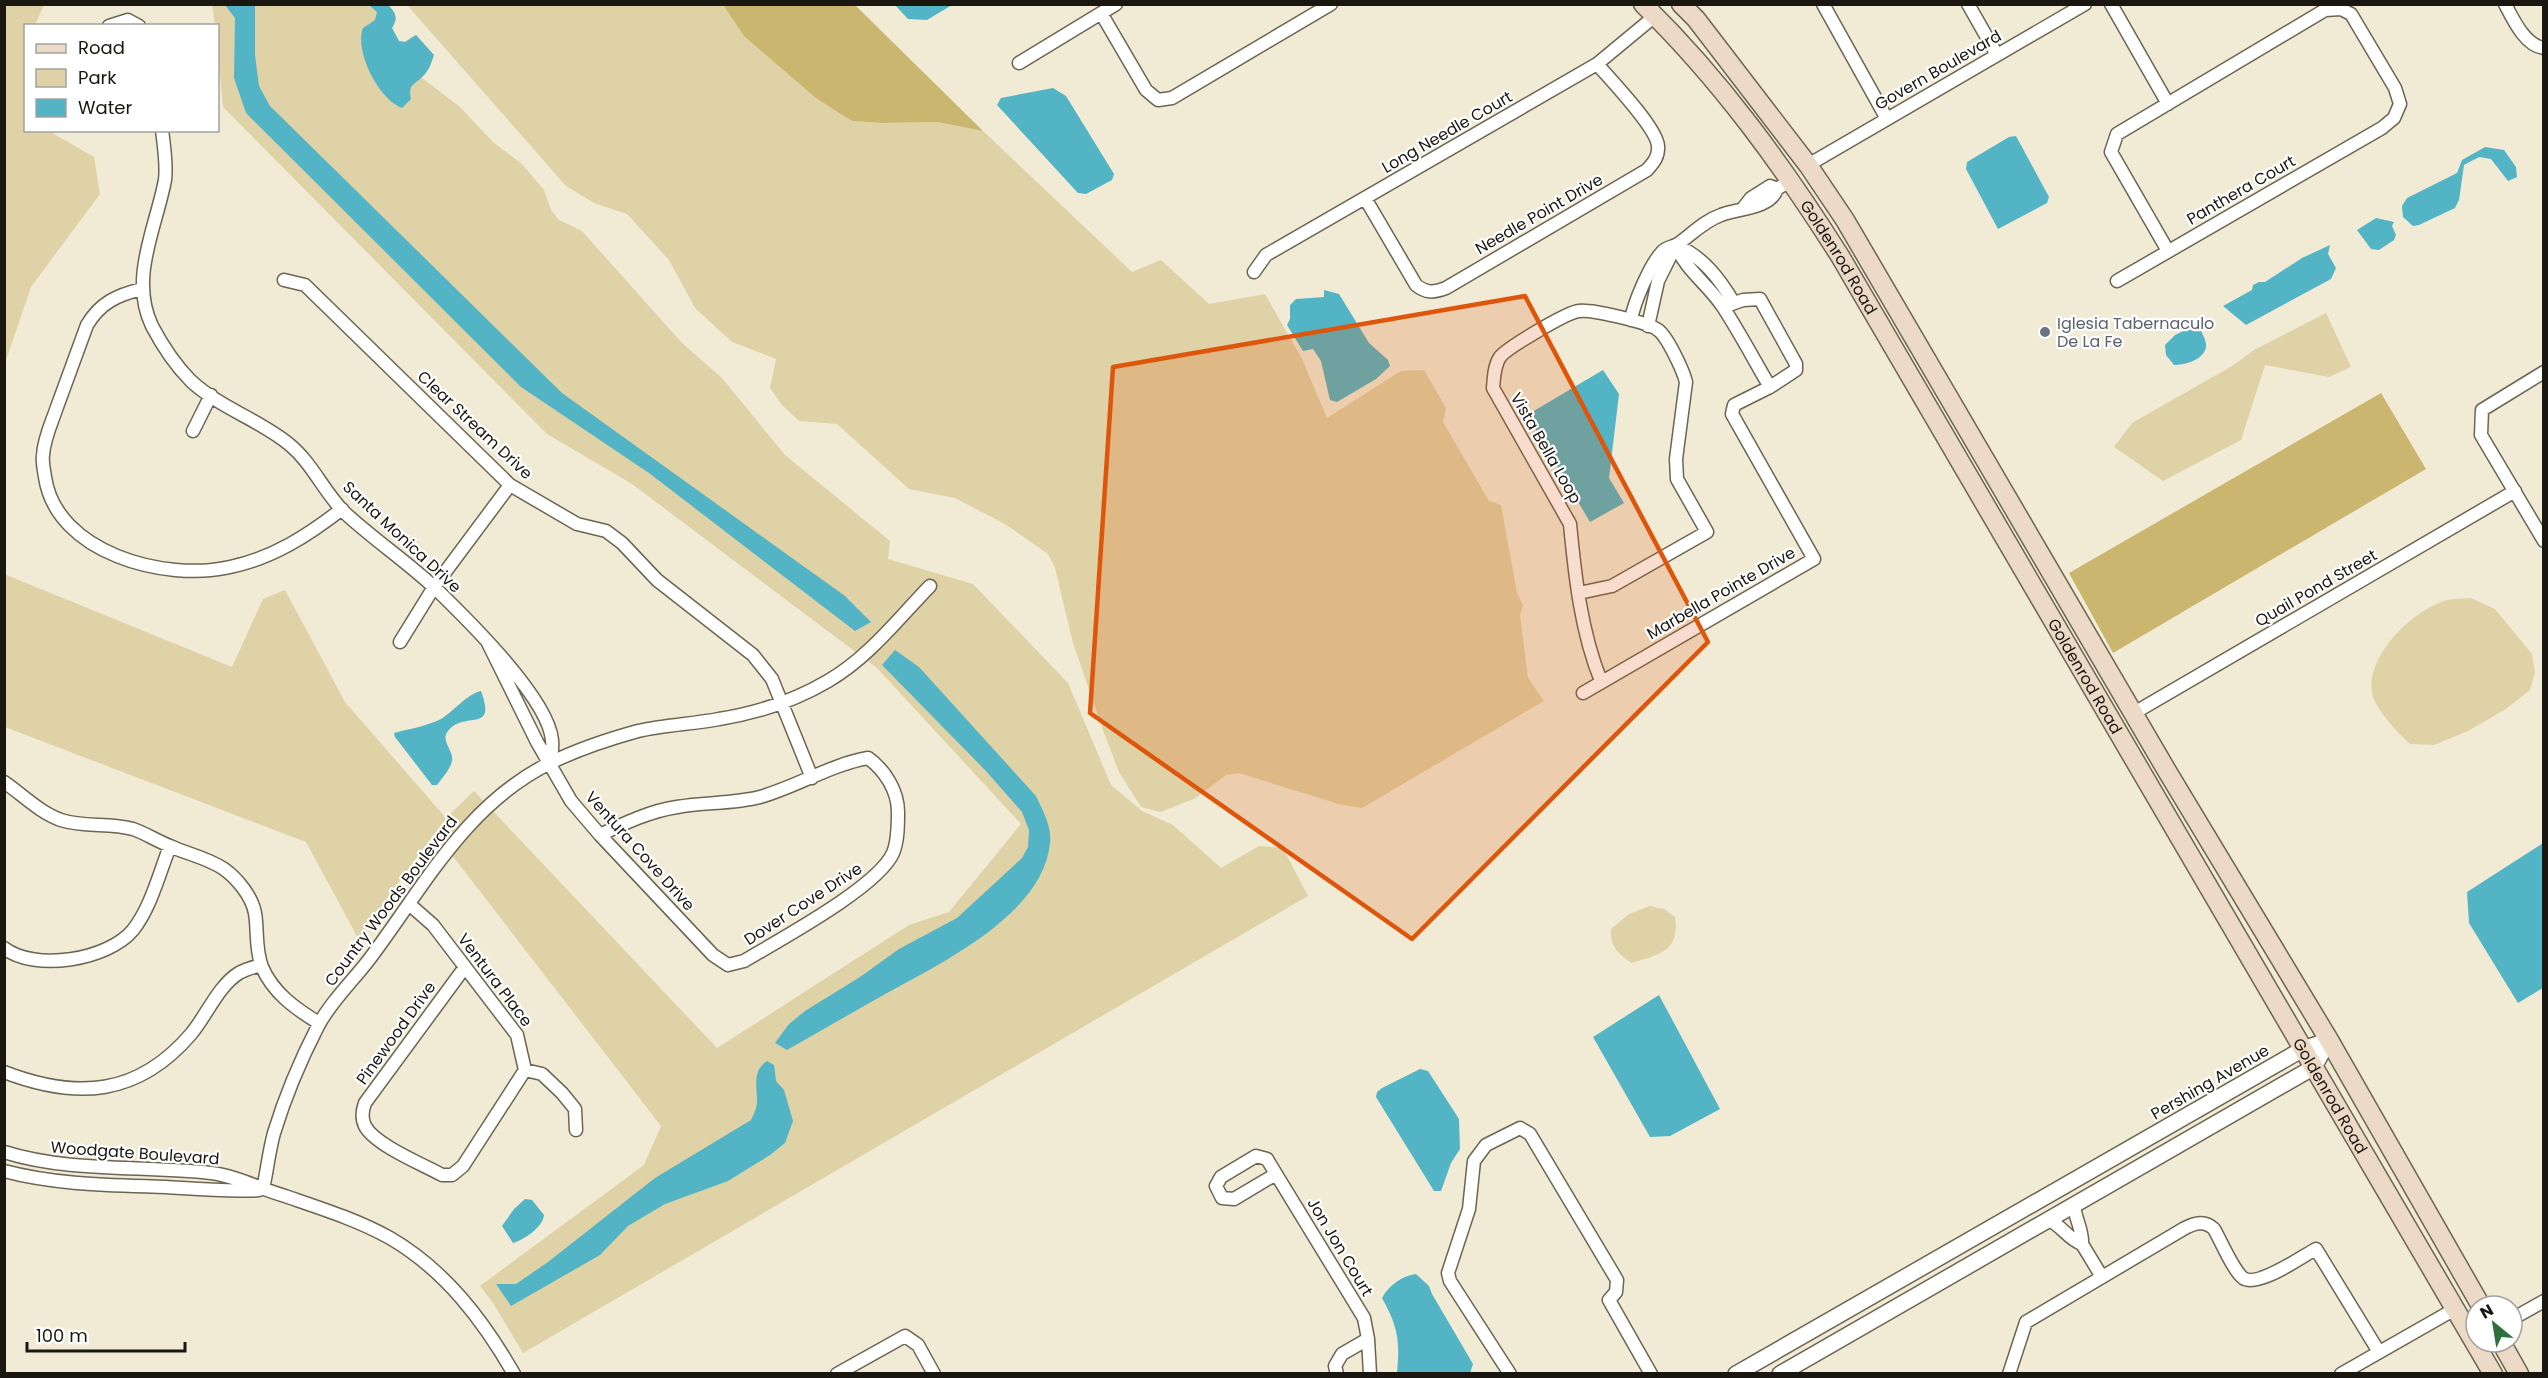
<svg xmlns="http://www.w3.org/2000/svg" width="2548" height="1378" font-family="Poppins,sans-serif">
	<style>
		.green { fill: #dfd2a6 }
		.forest { fill: #cab66f }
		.water { fill: #53b4c5 }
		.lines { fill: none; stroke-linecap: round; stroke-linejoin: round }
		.minor-casing { stroke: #6b6653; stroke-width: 15 }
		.tertiary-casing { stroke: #6b6653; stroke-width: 18 }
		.secondary-casing { stroke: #6b6653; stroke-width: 21 }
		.minor { stroke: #fff; stroke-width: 12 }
		.tertiary { stroke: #fff; stroke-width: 15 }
		.secondary { stroke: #ecd9c6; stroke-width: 18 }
		.marked { fill: #de560c; fill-opacity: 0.2; stroke: #de560c; stroke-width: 4.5; stroke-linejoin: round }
		.worship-dot { fill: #6b7280; stroke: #fff; stroke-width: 2 }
		.labels { text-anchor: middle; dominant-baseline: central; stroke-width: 4.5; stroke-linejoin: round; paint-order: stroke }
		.street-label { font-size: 16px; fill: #191710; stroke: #fff }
		.worship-label { font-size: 16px; fill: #5b616d; stroke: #fff; text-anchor: start }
	</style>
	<rect width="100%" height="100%" fill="#f1ebd6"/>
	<path class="green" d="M5 4 44 5 35 25 26 26V130L49 131 94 157 100 194 31 287 5 363Z
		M212 5H388C396 13 399 18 392 28L399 41 405 42 416 35 434 55 430 67 422 78 460 107 494 143 522 164 544 190 551 210 559 220 582 231 682 343 722 378 785 455 890 541 888 559 973 584 1068 683 1111 785 1142 811 1173 825 1221 868 1259 846 1283 848 1308 896 523 1353 493 1303 480 1286 644 1165 661 1126 435 833 390 894 359 940 306 842 5 727 4 574 232 667 263 599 285 590 345 702 446 818 474 791 717 1048 909 925 949 912 1021 824 877 668 632 484 547 434 223 107 218 54V26L215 25Z
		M407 5H723L744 36 852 121 882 123 937 122 983 131 1132 272 1161 260 1209 304 1265 294 1302 359 1327 418 1401 371 1424 370 1446 408 1443 422 1489 501 1501 505 1517 593 1523 605 1520 615 1528 678 1544 701 1362 808 1342 805 1239 773 1226 775 1194 799 1160 812 1141 807 1119 772 1104 733 1073 643 1055 568 1048 554 1005 524 955 498 909 489 837 424 799 421 782 405 770 388 776 359 732 342 695 308 669 260 627 214 594 203 566 186Z
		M2326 313 2351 367 2329 377 2265 365 2241 440 2163 481 2114 447 2132 423 2232 366 2254 350Z
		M2471 598 2495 609 2532 654 2535 673 2530 690 2506 709 2468 731 2434 745 2410 744C2398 733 2375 709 2372 693 2366 656 2411 612 2444 601 2452 598 2463 599 2471 598Z
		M1650 906 1664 909 1675 917C1680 952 1660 954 1632 963 1617 953 1610 947 1611 929L1629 914Z"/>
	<path class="forest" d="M723 5H855L983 131 937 122 882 123 852 121 816 98 744 36Z
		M2381 393 2426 469 2113 653 2069 573Z"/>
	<path class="water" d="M225 5H255V55L259 86 270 106 562 393 845 596 871 622 855 631 649 473 521 387 246 113 234 78 235 18Z
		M369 5H388C396 13 398 18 392 28L399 41 405 42 416 35 434 55C431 63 429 71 422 77 413 86 408 84 411 99L402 108C379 100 354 51 363 28L375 20 377 12Z
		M895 5H952L927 20 908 19Z
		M1053 88 1066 96 1114 174 1112 180 1086 194 1078 193 997 105 1001 98Z
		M2016 136 2049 197 2047 203 1998 229 1966 169 1967 162 2009 137Z
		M2485 147 2504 150 2516 167 2517 177 2508 181 2491 159 2479 157 2464 165 2459 200 2455 208 2419 225 2413 226 2403 217 2402 206 2407 198 2457 173 2462 160Z
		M2376 218 2394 222 2392 226 2396 235 2394 240 2379 250 2371 249 2357 230Z
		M2330 245 2328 254 2336 268 2331 279 2246 325 2223 306 2252 290 2253 285 2259 282H2265L2302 258Z
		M1324 290 1339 294 1369 343 1388 360 1390 366 1376 379 1337 402 1330 400 1321 361 1313 349 1303 351 1287 325 1290 319V305L1296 299 1324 297Z
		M2202 322 2200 328C2202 334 2207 341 2206 347 2204 360 2184 365 2174 365L2166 355 2165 345 2175 335Z
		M1603 370 1619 394 1609 478 1624 503 1590 522 1527 415Z
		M895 650 919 667 1036 796C1043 811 1052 827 1050 843 1043 919 928 969 871 1002 843 1018 815 1034 787 1050L775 1043 789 1024 805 1011 860 977 899 949 957 918 1022 858 1028 847 1029 830 1022 812 986 771 882 665Z
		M481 691C497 734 465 710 448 731 440 741 454 750 452 761 450 770 442 778 437 785H432L395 737 394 733C409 729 427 726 441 719 454 711 467 694 481 691Z
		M2543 843V988L2518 1003 2469 923 2467 892Z
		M1659 995 1720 1109 1670 1136 1650 1137 1593 1037Z
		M767 1061 774 1065 776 1081 784 1090 793 1121 785 1143 770 1155 728 1181 665 1204 628 1226 600 1255 511 1306 496 1284H516L548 1262 655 1178 751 1120C754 1114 757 1108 757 1101 757 1086 752 1071 767 1061Z
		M1420 1069 1428 1071 1459 1119 1460 1149 1451 1163 1441 1191H1434L1376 1097 1377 1092 1382 1088Z
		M525 1199 532 1200 544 1215C543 1227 524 1240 513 1243L502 1226 514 1209Z
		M1416 1274 1429 1286 1432 1294 1473 1364 1470 1373H1397C1400 1340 1398 1327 1382 1298 1389 1285 1402 1276 1416 1274Z"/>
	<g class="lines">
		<defs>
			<path id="minor" d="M1823 4 1887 119
				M1968 4 1997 55
				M2111 4 2168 104
				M2505 4C2513 19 2525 46 2544 48
				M1101 13 1146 90 1158 100 1172 98 1331 4
				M109 26 128 20 139 26
				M1019 63 1116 4
				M162 130C164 146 167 165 165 180 156 228 129 278 152 326 162 345 176 366 191 381 220 408 260 420 290 445 312 463 324 492 344 512 373 539 406 561 435 588 466 618 548 698 552 740 553 747 551 756 551 763
				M1808 165 2085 4
				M1365 198 1416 285C1426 293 1433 293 1446 288L1647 170C1653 163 1659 157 1658 146 1657 128 1611 80 1597 64
				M1744 207 1751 198 1770 186 1777 189
				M1676 245C1685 270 1708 284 1723 307 1740 333 1754 360 1770 387
				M1676 245C1703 257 1719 278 1734 303
				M1254 272 1266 255 1597 64 1655 16
				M284 280 305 285 510 485 577 524 606 531 622 543 657 580 753 655 772 679 812 778
				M2117 281 2382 128 2394 118 2400 104 2395 88 2351 14 2341 9 2325 10 2117 134 2111 152 2168 251
				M142 289C117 295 100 303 87 325 77 353 67 380 57 407 52 422 44 438 43 455 42 462 44 470 45 477 56 553 165 582 230 567 273 558 307 536 342 509
				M1631 320C1634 302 1650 265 1662 252 1666 247 1673 247 1678 244 1692 234 1704 221 1721 215 1738 208 1770 209 1777 189L1791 180
				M1648 326 1658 281 1676 245
				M2544 372 2482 410 2481 435 2544 541
				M193 431 211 395
				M1579 593 1612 586 1707 532 1677 479 1676 459 1686 382C1683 370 1667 336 1658 330 1648 322 1590 309 1579 311 1567 312 1507 348 1500 357 1494 366 1494 378 1493 388L1570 524C1575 576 1581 632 1601 681
				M400 642 434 587 510 485
				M488 643 537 742 571 801 600 835 713 955 728 965 744 961C779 940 878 887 893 853 898 841 898 825 898 812 898 791 885 770 868 758 832 764 796 787 760 797 733 804 705 802 677 807 650 811 625 823 600 835
				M1583 693 1814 559 1732 414 1734 405 1770 387 1796 370V364L1760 299 1743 300 1723 307
				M2134 713 2515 491
				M4 782C23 795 39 812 61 820 85 828 109 822 133 829 145 833 157 841 170 846 187 854 208 858 224 869 238 879 252 897 255 913 258 931 255 949 262 967 273 993 296 1009 319 1023
				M409 904 433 925 517 1035 525 1070 463 1166 452 1175H442C422 1164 375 1145 365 1126 361 1118 362 1111 365 1103L465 967
				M4 948C35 972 108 960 133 930 151 907 159 874 170 846
				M525 1070 542 1074 562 1093 575 1109 576 1130
				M4 1072C77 1100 138 1096 191 1034 207 1015 218 986 239 973 246 969 254 967 261 965
				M4 1152C72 1173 142 1165 211 1173 237 1176 260 1189 285 1196 320 1208 358 1220 390 1238 445 1270 483 1320 514 1374
				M4 1171C57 1185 111 1185 166 1187 197 1189 227 1192 259 1190
				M1276 1174 1234 1199 1222 1198 1216 1186 1221 1177 1256 1156 1267 1159 1276 1174 1364 1318 1368 1339 1370 1374
				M263 1189C267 1171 269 1151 274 1133 285 1097 301 1059 318 1026 331 1001 354 980 371 957 425 885 467 803 552 762 579 749 609 739 638 731 664 725 693 724 719 719 757 713 794 701 828 681 868 658 898 619 930 586
				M2049 1220C2062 1226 2068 1239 2082 1244 2083 1230 2075 1219 2074 1205
				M2082 1244 2102 1277
				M2512 1319 2544 1301
				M837 1374 905 1336 918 1345 934 1374
				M1337 1374 1335 1366 1342 1354 1368 1339
				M1510 1374 1450 1281 1448 1273 1469 1209 1474 1161 1486 1145 1520 1128 1530 1134 1617 1280 1616 1292 1609 1300 1651 1374
				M2009 1374 2026 1322 2185 1228C2195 1223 2205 1220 2214 1229 2221 1241 2233 1270 2243 1278 2258 1288 2301 1257 2316 1249L2379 1352
				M2341 1374 2455 1309"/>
			<path id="tertiary" d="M1736 1374 2303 1049 2329 1040
				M1780 1374 2314 1067 2329 1040"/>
			<g id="secondary">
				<path id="s1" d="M1643 4C1720 79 1783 166 1840 256L2493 1374"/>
				<path d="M1681 4 1696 19 1808 165 1845 220 2167 771 2329 1040 2481 1306"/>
				<path d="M2501 1342 2519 1374"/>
			</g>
		</defs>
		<use href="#minor" class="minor-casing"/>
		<use href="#tertiary" class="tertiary-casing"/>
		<use href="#secondary" class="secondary-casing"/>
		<use href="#minor" class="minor"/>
		<use href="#tertiary" class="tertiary"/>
		<use href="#secondary" class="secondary"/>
	</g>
	<path class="marked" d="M1525 296 1708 642 1412 939 1090 713 1113 367Z"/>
	<circle class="worship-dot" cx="2045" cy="332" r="6"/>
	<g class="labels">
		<g class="street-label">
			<text transform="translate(1938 70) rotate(-30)">Govern Boulevard</text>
			<text transform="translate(1447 132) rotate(-30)">Long Needle Court</text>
			<text transform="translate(2241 190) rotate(-30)">Panthera Court</text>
			<text transform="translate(1539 214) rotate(-30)">Needle Point Drive</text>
			<text stroke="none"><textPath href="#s1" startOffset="321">Goldenrod Road</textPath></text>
			<text transform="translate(475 425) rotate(43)">Clear Stream Drive</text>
			<text transform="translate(1546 448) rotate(60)">Vista Bella Loop</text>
			<text transform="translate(402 537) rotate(43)">Santa Monica Drive</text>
			<text transform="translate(2316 588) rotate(-30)">Quail Pond Street</text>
			<text transform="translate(1721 593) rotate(-30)">Marbella Pointe Drive</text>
			<text stroke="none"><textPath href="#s1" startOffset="807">Goldenrod Road</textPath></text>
			<text transform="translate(640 851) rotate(48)">Ventura Cove Drive</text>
			<text transform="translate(391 901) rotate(-53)">Country Woods Boulevard</text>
			<text transform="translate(803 904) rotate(-33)">Dover Cove Drive</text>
			<text transform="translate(495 980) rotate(53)">Ventura Place</text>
			<text transform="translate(396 1033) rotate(-54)">Pinewood Drive</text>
			<text transform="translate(2210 1082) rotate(-30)">Pershing Avenue</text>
			<text stroke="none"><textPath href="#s1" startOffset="1293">Goldenrod Road</textPath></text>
			<text transform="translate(135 1153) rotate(4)">Woodgate Boulevard</text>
			<text transform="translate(1340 1247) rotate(59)">Jon Jon Court</text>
		</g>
		<g class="worship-label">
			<text x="2057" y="323">Iglesia Tabernaculo<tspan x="2057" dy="18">De La Fe</tspan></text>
		</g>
	</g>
	<rect width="2548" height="1378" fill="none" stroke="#191710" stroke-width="12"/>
	<rect x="24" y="24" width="195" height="108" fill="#ffffff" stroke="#a3a29f" stroke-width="1.5"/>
	<rect x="36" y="44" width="30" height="9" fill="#ecd9c6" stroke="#a3a29f" stroke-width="1.5"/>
	<text x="78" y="54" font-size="18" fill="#191710">Road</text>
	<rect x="36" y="69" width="30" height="18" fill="#dfd2a6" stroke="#a3a29f" stroke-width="1.5"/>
	<text x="78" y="84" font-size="18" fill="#191710">Park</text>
	<rect x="36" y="99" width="30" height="18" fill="#53b4c5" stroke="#a3a29f" stroke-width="1.5"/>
	<text x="78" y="114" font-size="18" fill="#191710">Water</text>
	<g transform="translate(2494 1324) rotate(330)"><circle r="28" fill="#ffffff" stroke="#a3a29f" stroke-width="1.5"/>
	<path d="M0-4.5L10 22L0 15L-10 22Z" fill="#2d703b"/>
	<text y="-9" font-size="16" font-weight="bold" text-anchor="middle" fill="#191710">N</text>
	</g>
	<path d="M27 1342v9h158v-9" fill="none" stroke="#191710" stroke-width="3"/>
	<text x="36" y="1342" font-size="18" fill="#191710" stroke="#ffffff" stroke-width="4.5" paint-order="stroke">100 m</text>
</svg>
